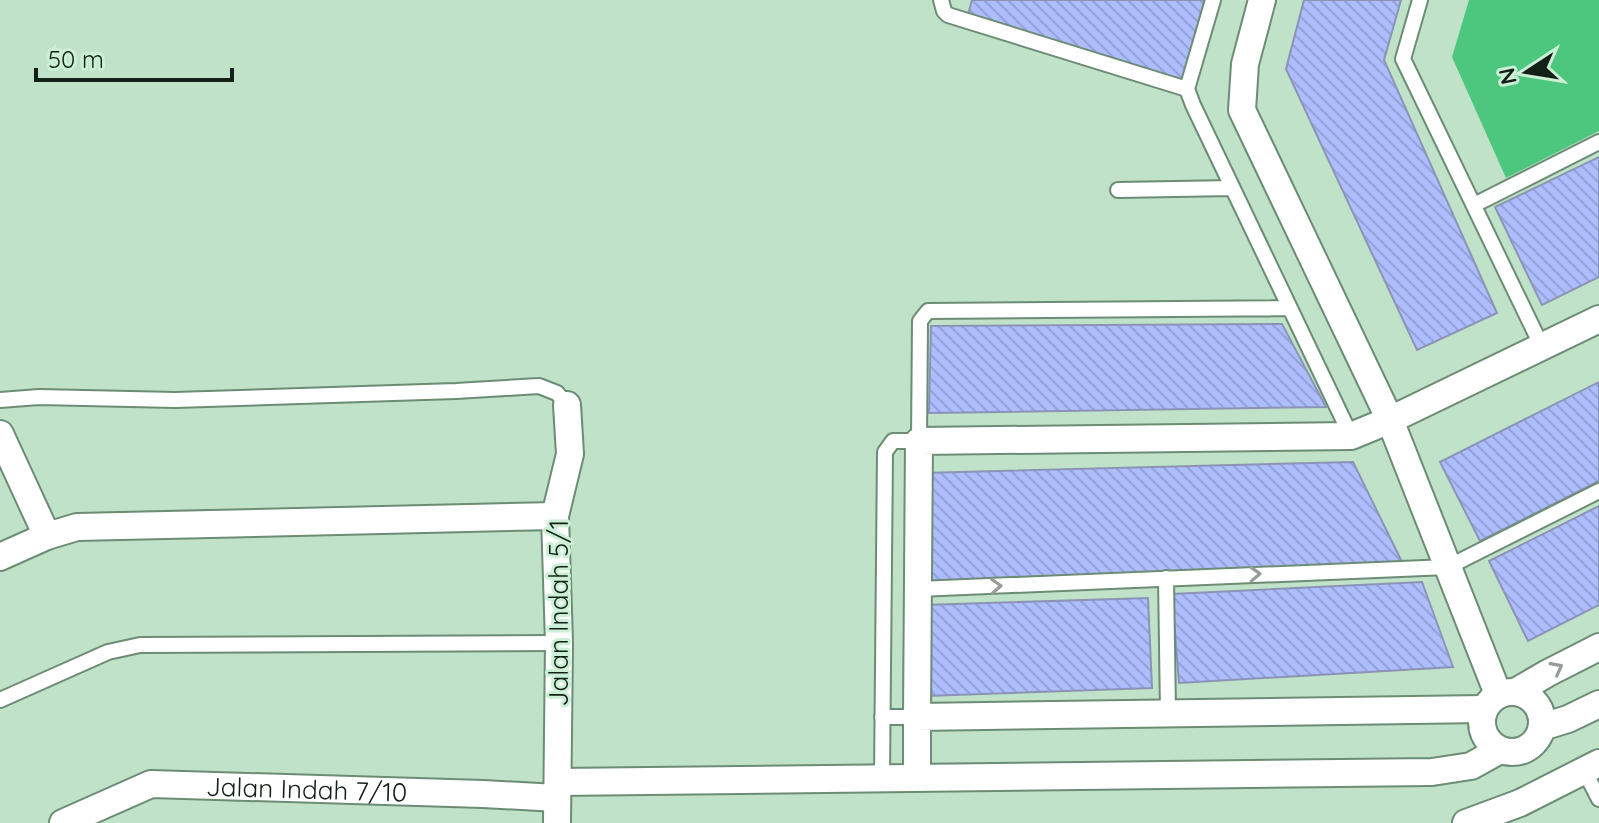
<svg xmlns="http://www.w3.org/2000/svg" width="1599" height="823" font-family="Quicksand,sans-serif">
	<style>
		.green { fill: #4ec77e }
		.building { fill: url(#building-back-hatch); stroke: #8c94b6; stroke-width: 2 }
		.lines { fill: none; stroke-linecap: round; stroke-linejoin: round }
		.lane-casing { stroke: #6c8c75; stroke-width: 18 }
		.street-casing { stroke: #6c8c75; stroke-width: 30 }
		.lane { stroke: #fff; stroke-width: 14 }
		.street { stroke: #fff; stroke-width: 26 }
		.oneway { stroke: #959b97 }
		.labels { text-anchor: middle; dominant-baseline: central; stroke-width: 6; stroke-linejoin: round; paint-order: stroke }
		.street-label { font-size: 26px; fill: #132017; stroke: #ccf0d6 }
	</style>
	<defs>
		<pattern id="building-back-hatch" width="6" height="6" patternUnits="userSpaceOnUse" patternTransform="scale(2)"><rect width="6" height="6" fill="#adbdfe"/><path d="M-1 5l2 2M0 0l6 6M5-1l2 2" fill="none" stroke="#94a2d9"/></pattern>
	</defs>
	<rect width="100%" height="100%" fill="#bfe2c9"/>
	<path class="green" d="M1469 0H1599V131L1506 178 1452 57Z"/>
	<path class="building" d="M972 0H1207L1182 83 967 18Z
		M1304 0H1401L1384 60 1497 313 1417 350 1286 69Z
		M1599 157V277L1542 305 1495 207Z
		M1282 324 1326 407 929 413 931 326Z
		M1599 382V481L1480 541 1440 462Z
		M1353 462 1403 564 924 581 923 473Z
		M1599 506V605L1528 641 1489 561Z
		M1422 582 1453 667 1179 683 1172 594Z
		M1148 598 1152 688 927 696 924 605Z"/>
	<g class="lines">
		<defs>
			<path id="lane" d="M941 0 944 11 948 15 1187 89
				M1213 0 1187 89 1193 105 1351 436
				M1420 0 1403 59 1542 347
				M1118 190 1232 188
				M1474 205 1599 142
				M0 400 39 397 175 400 456 391 539 386 557 393 567 405
				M1166 578 1168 713
				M918 589 1448 567 1599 491
				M0 700 108 652 140 645 559 643
				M882 717H917
				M1584 770 1599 799
				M882 777 885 452 893 441H919L920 321 928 311 1290 308"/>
			<g id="street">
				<path d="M1262 0 1245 64 1242 110 1390 420 1498 694"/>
				<path d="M0 434 47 536"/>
				<path d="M0 557 47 536 77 527 555 516"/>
				<path d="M1517 691 1548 673 1599 647"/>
				<circle cx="1512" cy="722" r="30"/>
				<path d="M917 717 919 441 1351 436 1390 420 1599 319"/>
				<path d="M1542 727 1568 719 1599 704"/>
				<path d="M917 777V717L1484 709"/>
				<path d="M558 782 1432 772 1471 766 1500 750"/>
				<path id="s1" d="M63 823 151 784 483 794 557 798"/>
				<path d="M557 823 559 643 555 516 570 454 567 405"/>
				<path d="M1466 823 1520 803 1599 763"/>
			</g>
		</defs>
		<use href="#lane" class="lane-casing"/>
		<use href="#street" class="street-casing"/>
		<use href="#lane" class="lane"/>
		<use href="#street" class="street"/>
	</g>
	<defs><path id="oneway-chevron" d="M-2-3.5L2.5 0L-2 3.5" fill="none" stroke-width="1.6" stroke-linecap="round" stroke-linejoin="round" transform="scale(2)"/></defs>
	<g class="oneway">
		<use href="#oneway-chevron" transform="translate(1255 574) rotate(-2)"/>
		<use href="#oneway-chevron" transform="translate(996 586) rotate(-3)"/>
		<use href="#oneway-chevron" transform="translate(1557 668) rotate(-28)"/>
	</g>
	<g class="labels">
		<g class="street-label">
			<text transform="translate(558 613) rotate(-90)">Jalan Indah 5/1</text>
			<text stroke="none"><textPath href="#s1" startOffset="252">Jalan Indah 7/10</textPath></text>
		</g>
	</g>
	<g transform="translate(1527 72) rotate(258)" stroke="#ccf0d6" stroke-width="6" paint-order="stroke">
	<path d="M0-6L14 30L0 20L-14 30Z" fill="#132017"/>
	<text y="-12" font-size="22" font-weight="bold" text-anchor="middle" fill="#132017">N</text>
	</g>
	<path d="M36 68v12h196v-12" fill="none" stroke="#132017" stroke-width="4"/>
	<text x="48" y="68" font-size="24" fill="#132017" stroke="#ccf0d6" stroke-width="6" paint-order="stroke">50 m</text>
</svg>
